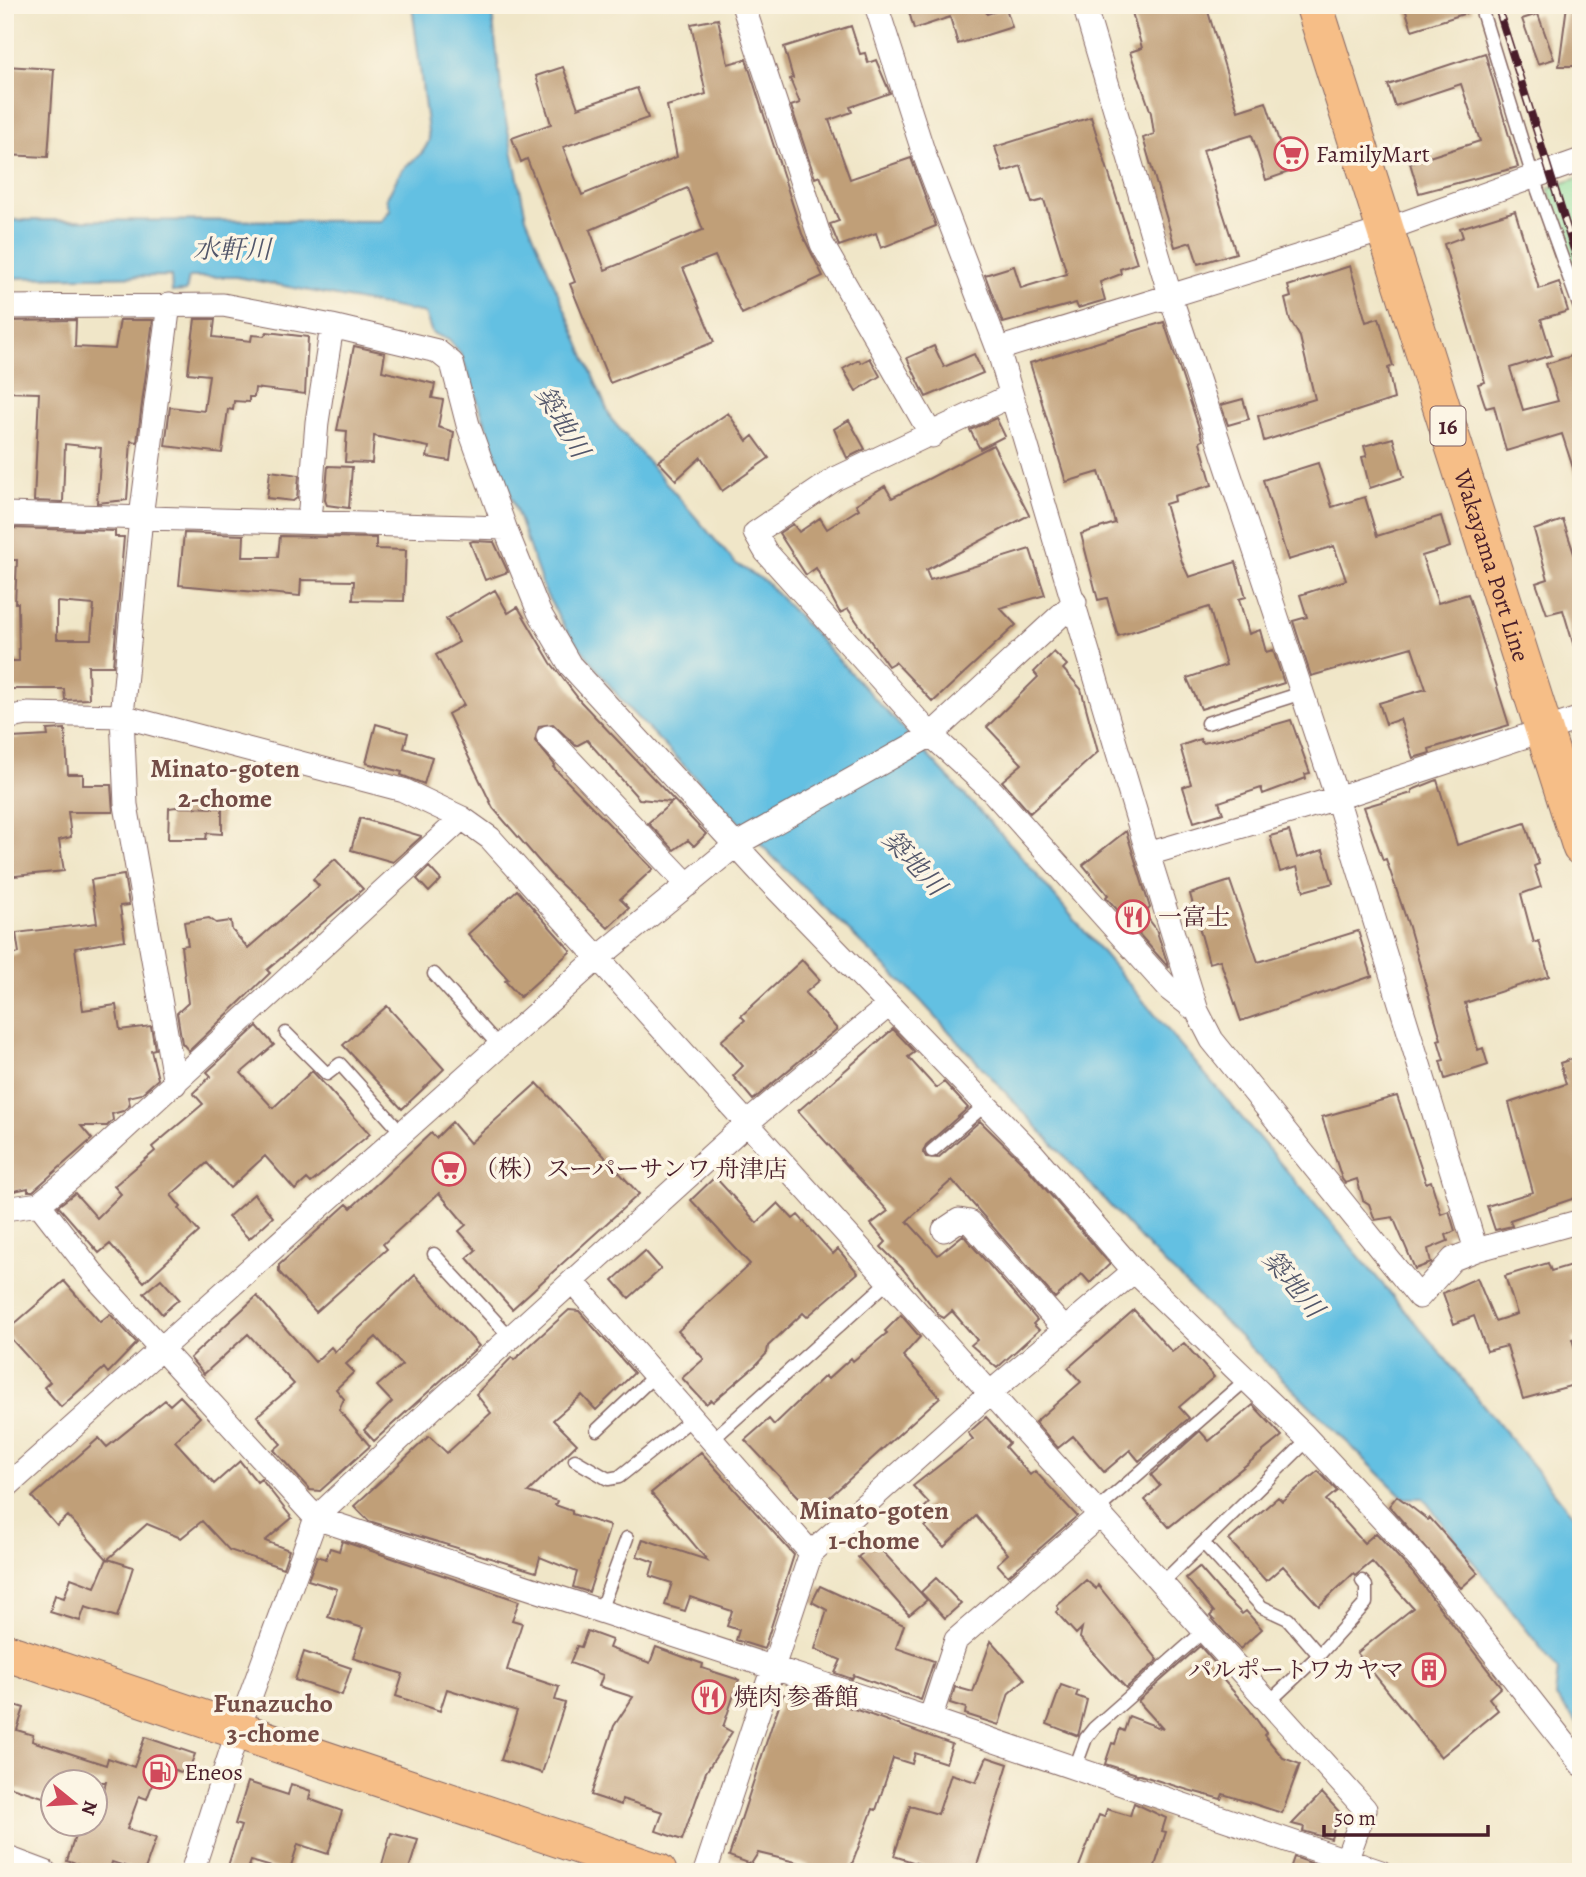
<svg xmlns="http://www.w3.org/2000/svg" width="1586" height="1877" font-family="Alegreya,'Noto Serif JP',serif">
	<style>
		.green { fill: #8fdf9f; stroke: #6c7f65; stroke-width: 2 }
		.water { fill: #64c0e2; stroke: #577086; stroke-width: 2 }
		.building { fill: #c09f78; fill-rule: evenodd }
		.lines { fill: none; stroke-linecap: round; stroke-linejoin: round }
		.lane-casing { stroke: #846562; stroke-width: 15 }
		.street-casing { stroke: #846562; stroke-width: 25 }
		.primary-casing { stroke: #846562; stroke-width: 39 }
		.lane { stroke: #fff; stroke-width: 12 }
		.street { stroke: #fff; stroke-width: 23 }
		.primary { stroke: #f6be87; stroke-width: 37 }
		.rail-casing { stroke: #4a1f2b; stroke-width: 8 }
		.rail { stroke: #fcf5e5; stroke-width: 5; stroke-dasharray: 16; stroke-linecap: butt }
		.labels { text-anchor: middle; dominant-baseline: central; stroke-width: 7; stroke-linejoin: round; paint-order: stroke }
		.shield { fill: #fcf5e5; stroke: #7f5f63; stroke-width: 2 }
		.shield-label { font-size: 23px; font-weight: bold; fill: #4a1f2b }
		.poi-label { font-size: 24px; fill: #4a1f2b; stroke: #fcf5e5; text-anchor: start }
		.street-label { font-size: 24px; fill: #4a1f2b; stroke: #fcf5e5 }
		.water-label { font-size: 26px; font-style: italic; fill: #53576b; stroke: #fcf5e5 }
		.neighbourhood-label { font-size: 26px; font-weight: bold; fill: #734c46; stroke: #fcf5e5 }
	</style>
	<rect width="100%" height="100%" fill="#fcf5e5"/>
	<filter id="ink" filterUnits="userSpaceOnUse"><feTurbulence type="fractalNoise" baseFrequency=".0143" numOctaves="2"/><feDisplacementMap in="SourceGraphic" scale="14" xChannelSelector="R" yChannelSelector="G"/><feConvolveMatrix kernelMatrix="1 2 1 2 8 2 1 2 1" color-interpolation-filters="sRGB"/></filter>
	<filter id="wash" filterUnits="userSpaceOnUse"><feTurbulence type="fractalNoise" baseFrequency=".00686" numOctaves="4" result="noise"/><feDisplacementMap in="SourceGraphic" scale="28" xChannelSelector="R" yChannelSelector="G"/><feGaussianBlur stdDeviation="1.57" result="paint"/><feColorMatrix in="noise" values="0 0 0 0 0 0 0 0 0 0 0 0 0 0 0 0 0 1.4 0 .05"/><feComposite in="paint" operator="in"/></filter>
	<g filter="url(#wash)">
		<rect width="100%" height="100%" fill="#f0e6c8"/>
		<path class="green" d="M1581 177V293L1548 188Z"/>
		<path class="water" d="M412 5H491L504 111 526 217 611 419 735 563 766 582 1014 848 1439 1351 1581 1525V1728L1555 1696 1558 1670 1423 1498H1404L1149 1248 919 999 773 857 625 705 565 628 545 592 461 354 449 340 432 333 425 313 237 277H189L186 291 172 292 171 276 5 278V220L381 221 390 210 386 198C393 190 394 182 400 173 409 159 420 162 429 140Z"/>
		<g id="blocks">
			<path class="building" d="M907 5H984L987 14 1006 8 1012 27 958 44 950 17 914 29Z
				M1130 5H1206L1238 111 1266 102 1289 172 1266 180 1252 135 1203 150 1236 253 1198 264 1191 242 1175 247 1143 138 1154 134 1151 113 1130 52 1142 48Z
				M1404 5H1471L1473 11 1412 30Z
				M1567 5H1578L1580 66H1559Z
				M1538 14 1554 59 1538 64 1522 19Z
				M718 19 728 64 746 59 802 234 823 276 742 314 715 256 683 268 714 342 610 383 570 284 575 282 544 203 527 159 521 162 512 138 551 124 536 76 563 67 578 108 637 88 648 118 563 147 582 195 677 157 667 106 706 94 691 24ZM687 188 703 230 605 270 590 230Z
				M851 26 860 54 865 53 868 63 876 60 890 93 850 107 852 112 829 120 850 179 911 158 936 226 881 248 876 233 839 246 830 224 839 221 820 176 815 178 791 106 800 103 790 79 793 78 784 47Z
				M1485 53 1518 167 1419 193 1410 163 1480 141 1461 84 1395 106 1388 85Z
				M5 66 54 69 48 157 5 155Z
				M1091 117 1137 263 1120 269 1121 274 1100 282 1105 300 1078 308 1076 303 1003 323 985 275 1014 266 1021 288 1067 274 1044 200 1032 203 1021 166 1003 172 995 147Z
				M1515 211 1539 289 1559 282 1568 311 1541 319 1552 355 1510 368 1523 410 1558 401 1546 364 1581 353V479L1577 480 1562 434 1506 451 1494 406 1486 408 1478 384 1485 382 1444 244 1463 237 1460 228Z
				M1350 266 1366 322 1379 318 1393 366 1388 368 1394 399 1264 441 1258 416 1315 399 1300 337 1290 320 1285 299 1291 297 1288 286Z
				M195 319H215L213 337 251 341 252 335 264 336 267 332 308 337 305 394 255 388 254 397H249V402L234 401 233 410 228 409 222 453 165 446 170 407 204 411 209 375 188 373Z
				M76 320 75 347 115 349 120 320H153L137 442 131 441 127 500 97 503 101 448 65 444 63 502 34 501 39 393 5 392V321Z
				M1164 322 1203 440 1200 442 1212 485 1174 496 1175 501 1165 504 1182 562 1189 577 1236 562 1246 597 1239 599 1249 634 1260 630 1266 652 1273 650 1284 683 1201 709 1187 678 1226 665 1209 607 1118 636 1107 598 1098 600 1081 534 1115 523 1099 472 1066 482 1030 363Z
				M354 346 385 353 382 371 435 384 432 398 443 400 438 427 454 432 450 461 427 457 429 447 374 436 372 463 345 462 347 431 337 430Z
				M934 346 944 367 974 354 983 373 926 397 907 358Z
				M870 358 880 376 856 391 843 369 859 360 861 363Z
				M1243 399 1249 419 1228 425 1221 405Z
				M728 413 747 441 753 436 769 458 722 491 701 457 676 480 658 461Z
				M996 418 1005 436 980 449 970 430Z
				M849 420 865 449 847 458 834 429Z
				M1393 438 1404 477 1370 488 1362 457 1367 456 1364 446Z
				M993 445 1029 515 926 570 930 580 1030 549 1045 595 1000 608 1016 625 933 702 895 662 888 666 848 609 840 613 816 568 806 575 779 533 793 524 799 532 820 518 827 529 859 509 856 504 885 486 892 498Z
				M1318 463 1332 507 1365 497 1377 536 1441 516 1450 547 1422 556 1438 603 1468 594 1509 725 1429 749 1430 753 1413 758 1400 719 1386 724 1379 703 1426 689 1412 647 1311 676 1293 621 1307 617 1300 595 1346 580 1334 546 1288 560 1263 480Z
				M328 466 352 467 349 508 327 505 325 500Z
				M270 471 299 475 297 498 293 501 267 498Z
				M1563 520 1581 575V653H1576L1563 610 1547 614 1536 583 1548 579 1534 530Z
				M11 528 115 531V537H124L113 666H88L89 699 65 700 64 689H5V661H19L18 603H15L17 560H9ZM57 602 94 605 91 639H57Z
				M184 533 244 535 243 557H278L280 536 376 538V549L406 550 404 601 353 600 354 581 301 580 300 596 179 585Z
				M473 541 494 542 508 572 485 580 470 542Z
				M495 590 508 613 518 607 551 663 581 702 706 834 694 846 688 840 674 850 648 823 672 802 639 799 587 740 576 746 553 724 539 726 535 741 555 765 553 767 653 869 620 899 629 908 608 928 551 875 493 808 448 714 464 705 436 655 459 642 446 619Z
				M1054 652 1067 665 1063 669 1081 689 1098 752 1030 813 1002 781 1022 764 987 727 1038 677 1034 672Z
				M1291 720 1310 773 1305 774 1306 778 1263 794 1261 788 1219 802 1223 813 1194 822 1183 787 1191 784 1180 746 1200 739 1202 743 1228 738Z
				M376 724 408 733 404 748 432 757 424 784 401 775 402 772 366 763Z
				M65 729 68 774H83V785H111L113 812H68L71 837 59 840 64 871 5 877V743L12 742V738L48 736 47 730Z
				M1437 780 1457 845 1525 823 1539 864 1534 866 1541 887 1521 894 1534 943 1539 941 1549 976 1465 1003 1478 1050 1483 1048 1488 1065 1445 1079 1440 1061 1444 1060 1438 1040 1441 1039 1409 927 1386 859 1383 860 1364 807 1412 793V790Z
				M176 807 222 808V834L207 833 206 839H168L169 808Z
				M360 818 421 836V837L393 862 351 850Z
				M1126 831 1150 908 1144 913 1156 929 1169 968 1106 897 1108 895 1083 865Z
				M1289 831 1297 858 1323 850 1333 883 1304 891 1297 867 1280 872 1270 836Z
				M335 859 363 889 267 970 270 973 189 1051 182 1043 177 1013 188 1003 181 946 188 945 184 922 209 918 216 923 231 921 232 930 248 948 319 886 313 879Z
				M429 867 441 880 429 892 417 879Z
				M124 875 129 905 120 906 125 940 75 948 83 1010 116 1005 120 1030 151 1026 155 1049 151 1050 158 1079 141 1094 128 1097 130 1105 123 1111 112 1114 113 1120 107 1126H81L92 1139 33 1191H28V1188L5 1193V957L19 953 16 933 97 923 91 880Z
				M1230 881 1258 962 1358 931 1372 976 1241 1021 1220 960 1209 963 1190 894Z
				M517 890 571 951 520 997 505 981 508 979 468 934Z
				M802 960 820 980 805 993 837 1029 753 1100 733 1076 743 1066 721 1041 745 1020 741 1016Z
				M387 1006 444 1069 402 1109 343 1045Z
				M257 1026 274 1045 241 1073 273 1108 312 1071 370 1134 311 1183 307 1179 295 1190 265 1156 230 1188 207 1163 171 1195 181 1207 179 1209 199 1232 144 1282 110 1244 99 1253 58 1206 75 1193 97 1218 121 1194 114 1186 155 1151 152 1147 203 1104 193 1093 211 1076 207 1072Z
				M893 1029 915 1052 908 1057 936 1088 944 1082 968 1108 926 1145 923 1152 926 1157 938 1158 980 1121 1023 1163 1110 1264 1090 1283 1082 1274 1055 1298 952 1180 907 1221 938 1255 963 1235 1037 1320 1033 1324 1039 1330 997 1368 971 1345 977 1340 952 1311 944 1318 940 1316 902 1268 881 1247 886 1242 871 1224 888 1211 798 1111Z
				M1581 1056V1196L1510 1220 1512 1226 1495 1230 1487 1206 1533 1192 1509 1103 1566 1084 1560 1063Z
				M537 1083 639 1194 512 1309 467 1258 476 1250 459 1231 466 1225 439 1193 383 1244 387 1249 316 1312 279 1272V1265L347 1204 351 1208 431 1133 436 1138 452 1122 470 1143Z
				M1397 1096 1426 1183 1431 1181 1441 1214 1449 1211 1455 1231 1446 1235 1448 1241 1428 1249 1431 1263 1415 1269 1393 1217 1375 1220 1369 1204 1363 1200 1357 1179 1345 1183 1342 1179 1322 1117Z
				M715 1177 757 1223 778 1203 793 1219 798 1215 833 1254 838 1249 858 1273 807 1317 803 1313 768 1346 767 1353 756 1365 713 1402 711 1400 706 1404 682 1378 704 1359 678 1331 750 1264 691 1200Z
				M254 1194 273 1217 249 1239 228 1217Z
				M645 1251 661 1269 629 1298 613 1280Z
				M1581 1262V1337L1572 1339 1581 1370V1383L1523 1399 1507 1346 1487 1351 1474 1316 1454 1324 1443 1293 1477 1278 1495 1321 1517 1314 1505 1276 1548 1263 1551 1271Z
				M415 1275 479 1346 374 1441 364 1430 392 1402 377 1386 402 1365 376 1337 346 1364 354 1372 336 1389 344 1399 339 1410 370 1446 320 1491 310 1490 274 1450 281 1444 257 1416 294 1384 248 1334 204 1374 190 1358 257 1296 315 1362 331 1347 335 1352Z
				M161 1279 179 1299 162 1314 144 1293Z
				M64 1281 100 1322 110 1314 137 1343 108 1373 104 1368 61 1407 44 1387 50 1382 5 1332Z
				M569 1310 579 1311 634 1373 596 1410 582 1395 553 1420 577 1444 528 1492 557 1501 555 1505 572 1511V1514L610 1526 589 1592 573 1587 577 1572 540 1557 536 1572 369 1521 354 1506 429 1436 447 1453 491 1413 476 1394 512 1357 514 1360Z
				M1134 1310 1172 1352 1184 1343 1214 1377 1179 1407 1189 1418 1139 1461 1130 1450 1104 1472 1073 1436 1058 1448 1035 1422 1081 1382 1068 1368Z
				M901 1315 920 1337 903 1356 940 1397 813 1512 745 1440 769 1419 774 1425 825 1376 828 1379 851 1358 853 1361 887 1333 885 1331Z
				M180 1396 200 1417 175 1441 214 1484 240 1461 257 1482 261 1479 292 1518 265 1541 289 1550 283 1568 229 1550 202 1521 181 1538 147 1524 108 1559 133 1567 117 1617 85 1607 80 1621 50 1612 55 1595 64 1598 71 1578 95 1587 107 1559 68 1516 57 1526 32 1497 99 1438 107 1447 165 1400 170 1405Z
				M1253 1405 1282 1436 1169 1527 1145 1500 1160 1486 1151 1475 1200 1431 1209 1441Z
				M986 1417 1009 1443 1005 1447 1030 1475 1035 1471 1077 1516 1008 1576 997 1564 1008 1554 976 1516 944 1547 925 1527 930 1522 920 1512 929 1503 913 1486 973 1439 968 1433Z
				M701 1452 794 1555 764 1649 736 1640 739 1630 727 1626 732 1611 690 1597 685 1611 665 1605 672 1583 650 1576 654 1562 637 1556 643 1539 707 1560 651 1493Z
				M1318 1471 1337 1491 1326 1500 1364 1543 1376 1533 1412 1572 1501 1687 1489 1698 1498 1710 1441 1757 1357 1653 1413 1608 1372 1562 1355 1576 1353 1574 1319 1606 1283 1566 1266 1581 1229 1540 1278 1497 1282 1501Z
				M1397 1496 1428 1520 1430 1518 1478 1573 1461 1588 1389 1506Z
				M342 1541 519 1601 512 1620 522 1623 507 1670 559 1687 555 1700 565 1703 542 1773 501 1760 517 1711 447 1689 440 1711 396 1696 403 1674 353 1658 363 1628 328 1617 337 1589 308 1580 317 1556 326 1559 330 1548 339 1551Z
				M875 1543 927 1600 909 1615 858 1557Z
				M1199 1567 1226 1598 1242 1614 1246 1611 1262 1629 1240 1649 1210 1616 1214 1612 1186 1578Z
				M936 1578 961 1604 945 1618 921 1592Z
				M1086 1580 1096 1589 1098 1585 1158 1660 1126 1688 1080 1638 1082 1628 1076 1634 1056 1612 1059 1609 1057 1606Z
				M820 1586 904 1625 896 1648 934 1661 921 1700 854 1675 852 1679 835 1673 841 1660 815 1649 827 1610 812 1602Z
				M587 1631 612 1640 609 1648 650 1663 656 1647 703 1664 702 1668 739 1680 723 1727 732 1732 706 1772 682 1840 656 1831 663 1812 622 1799 621 1805 591 1795 614 1726 633 1697 599 1686 603 1675 570 1663 577 1646 581 1647Z
				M991 1641 1025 1679 1009 1693 999 1725 965 1714 966 1708 950 1703 955 1687 973 1692Z
				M1200 1646 1219 1668V1675L1249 1709 1266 1733 1264 1735 1283 1758 1300 1764 1282 1813 1223 1794 1221 1799 1188 1790 1105 1764 1112 1743 1115 1744 1120 1729 1124 1731 1129 1716 1163 1729 1138 1701Z
				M304 1652 351 1668 342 1695 295 1680Z
				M1061 1685 1078 1691 1076 1696 1087 1700 1078 1736 1047 1724Z
				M791 1691 840 1704 952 1744 946 1763 915 1753 912 1764 893 1758 876 1810 873 1809 849 1872H805L808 1865 758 1853 751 1864 729 1856 773 1722 783 1695Z
				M5 1702 24 1708 17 1730 33 1735 32 1741 106 1765 108 1758 134 1767 145 1737 195 1754 187 1774 163 1766 159 1775 156 1774 147 1799 139 1796 127 1829 156 1838 144 1872 112 1862 109 1872H99L67 1861 79 1824H94L106 1782H52V1800L5 1785Z
				M987 1757 1008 1764 975 1872H930L932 1868 894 1856 910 1806 938 1814 951 1774 976 1782Z
				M248 1782 288 1795 291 1784 311 1791 309 1799 342 1811 328 1854 298 1844 289 1872 251 1861 247 1872H226L241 1826 235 1824Z
				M1322 1793 1344 1817 1335 1825 1331 1839 1303 1831 1304 1827 1292 1824Z
				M1134 1803 1166 1818 1162 1831 1166 1832 1153 1872H1077L1099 1815 1104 1817 1107 1809 1130 1816Z
				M391 1833 418 1840 408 1872H380Z
				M1294 1857 1325 1868 1328 1872H1289Z"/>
		</g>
	</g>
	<g filter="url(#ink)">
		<use href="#blocks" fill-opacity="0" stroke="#846562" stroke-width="2"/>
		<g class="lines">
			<defs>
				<path id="lane" d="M1480 5 1533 177 1581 311
					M1207 723 1302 693
					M434 974 499 1046
					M286 1033 327 1074 340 1064 402 1133
					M932 1151 984 1106
					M434 1254 511 1338
					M597 1430 655 1375
					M712 1440 890 1280
					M575 1460 608 1479 619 1477 693 1418
					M1097 1510 1247 1379
					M1204 1544 1262 1607 1288 1619 1319 1655 1269 1702
					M1162 1583 1308 1440
					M600 1611 627 1538
					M1319 1655 1366 1603V1586L1362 1581
					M1075 1768 1086 1738 1094 1728 1205 1630"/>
				<path id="street" d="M743 5 822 244 932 436
					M876 5 924 154 998 349 1148 854
					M1084 5 1170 295 1337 798 1476 1250 1581 1221
					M169 304 141 517 122 716 126 805 175 1084
					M5 307 223 305 332 326 437 351 452 363 468 425 505 528 539 612 570 665 763 875 889 1005
					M998 349 1387 229 1581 160
					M1010 396 835 479 755 533 766 552 931 735 992 791 1170 990 1197 1011
					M5 514 505 528
					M309 521 317 422 332 326
					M5 718 28 714 122 716 403 790 462 818 490 838 1365 1809 1342 1872
					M548 737 688 885
					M39 1204 99 1281 316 1518 930 1719 1381 1872
					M5 1209 39 1204 71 1178 462 818
					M944 1230 959 1220 970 1222 1065 1330
					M1476 1250 1453 1259 1419 1297 1212 1040 1197 1011 1148 854 1337 798 1581 718
					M1134 1271 1304 1435 1423 1563 1581 1764
					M573 1282 811 1553 705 1872
					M5 1488 598 958 737 844 931 735 1075 602
					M930 1719 956 1640 1101 1514
					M5 1857 45 1872
					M192 1872 238 1730 316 1518 438 1403 747 1123 889 1005 1033 1154 1134 1271 991 1392 811 1553"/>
				<g id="primary">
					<path id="s1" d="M1314 5 1581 847"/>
					<path d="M5 1652 658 1872"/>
				</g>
			</defs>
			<use href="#lane" class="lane-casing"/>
			<use href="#street" class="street-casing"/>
			<use href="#primary" class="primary-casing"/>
			<use href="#lane" class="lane"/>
			<use href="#street" class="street"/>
			<use href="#primary" class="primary"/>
			<defs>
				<path id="rail" d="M1497 5 1581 272"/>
			</defs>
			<use href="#rail" class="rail-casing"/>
			<use href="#rail" class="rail"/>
		</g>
	</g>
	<defs>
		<symbol id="supermarket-ring" viewBox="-11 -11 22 22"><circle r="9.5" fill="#fcf5e5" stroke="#d1495b" stroke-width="1.5"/><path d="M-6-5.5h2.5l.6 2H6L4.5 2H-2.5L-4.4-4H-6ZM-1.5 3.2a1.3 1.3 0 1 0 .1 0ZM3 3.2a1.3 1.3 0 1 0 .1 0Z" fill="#d1495b"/></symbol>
		<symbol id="restaurant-ring" viewBox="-11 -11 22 22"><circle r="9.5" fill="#fcf5e5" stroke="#d1495b" stroke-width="1.5"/><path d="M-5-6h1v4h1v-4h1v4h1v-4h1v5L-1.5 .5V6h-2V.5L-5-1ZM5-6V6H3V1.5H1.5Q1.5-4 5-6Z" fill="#d1495b"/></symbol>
		<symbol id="building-ring" viewBox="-11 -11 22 22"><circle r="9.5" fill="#fcf5e5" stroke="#d1495b" stroke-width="1.5"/><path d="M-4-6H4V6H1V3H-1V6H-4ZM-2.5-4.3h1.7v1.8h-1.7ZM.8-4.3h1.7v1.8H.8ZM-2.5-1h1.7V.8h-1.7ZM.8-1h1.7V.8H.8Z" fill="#d1495b"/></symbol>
		<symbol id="fuel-ring" viewBox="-11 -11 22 22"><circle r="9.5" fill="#fcf5e5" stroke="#d1495b" stroke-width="1.5"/><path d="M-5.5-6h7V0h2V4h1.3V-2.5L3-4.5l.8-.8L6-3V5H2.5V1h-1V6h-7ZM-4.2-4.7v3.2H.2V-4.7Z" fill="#d1495b"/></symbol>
	</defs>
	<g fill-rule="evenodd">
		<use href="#supermarket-ring" x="1272" y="135" width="38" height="38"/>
		<use href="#restaurant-ring" x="1114" y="898" width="38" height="38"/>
		<use href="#supermarket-ring" x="430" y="1150" width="38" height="38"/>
		<use href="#building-ring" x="1410" y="1651" width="38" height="38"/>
		<use href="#restaurant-ring" x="690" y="1678" width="38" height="38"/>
		<use href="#fuel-ring" x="141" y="1753" width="38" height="38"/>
	</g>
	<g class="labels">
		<rect class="shield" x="1430.5" y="406.5" width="35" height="39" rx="5"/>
		<g class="shield-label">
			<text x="1448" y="426">16</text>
		</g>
		<g class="poi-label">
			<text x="1316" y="154">FamilyMart</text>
			<text x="1158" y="917">一富士</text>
			<text x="474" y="1169">（株）スーパーサンワ 舟津店</text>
			<text x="1404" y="1670" text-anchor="end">パルポートワカヤマ</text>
			<text x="734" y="1697">焼肉 参番館</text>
			<text x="184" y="1772">Eneos</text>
		</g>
		<g class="street-label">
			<text stroke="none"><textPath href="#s1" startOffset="588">Wakayama Port Line</textPath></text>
		</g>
		<g class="water-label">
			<text x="232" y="249">水軒川</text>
			<text transform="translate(562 422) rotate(59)">築地川</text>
			<text transform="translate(914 863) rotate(47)">築地川</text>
			<text transform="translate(1293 1284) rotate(50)">築地川</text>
		</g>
		<g class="neighbourhood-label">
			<text x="225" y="768">Minato-goten<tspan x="225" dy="30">2-chome</tspan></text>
			<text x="874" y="1510">Minato-goten<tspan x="874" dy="30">1-chome</tspan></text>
			<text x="273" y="1703">Funazucho<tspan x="273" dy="30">3-chome</tspan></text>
		</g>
	</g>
	<rect width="1586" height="1877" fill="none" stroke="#fcf5e5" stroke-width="28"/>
	<g transform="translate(74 1803) rotate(108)"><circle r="33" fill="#fcf5e5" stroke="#b59f9b" stroke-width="2"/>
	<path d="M0-5L12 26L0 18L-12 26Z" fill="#d1495b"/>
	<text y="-10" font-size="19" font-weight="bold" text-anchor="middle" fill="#4a1f2b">N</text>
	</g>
	<path d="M1324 1825v10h164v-10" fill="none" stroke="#4a1f2b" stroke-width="3.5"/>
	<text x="1334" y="1825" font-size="21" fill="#4a1f2b" stroke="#fcf5e5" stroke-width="5" paint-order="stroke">50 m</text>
</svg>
